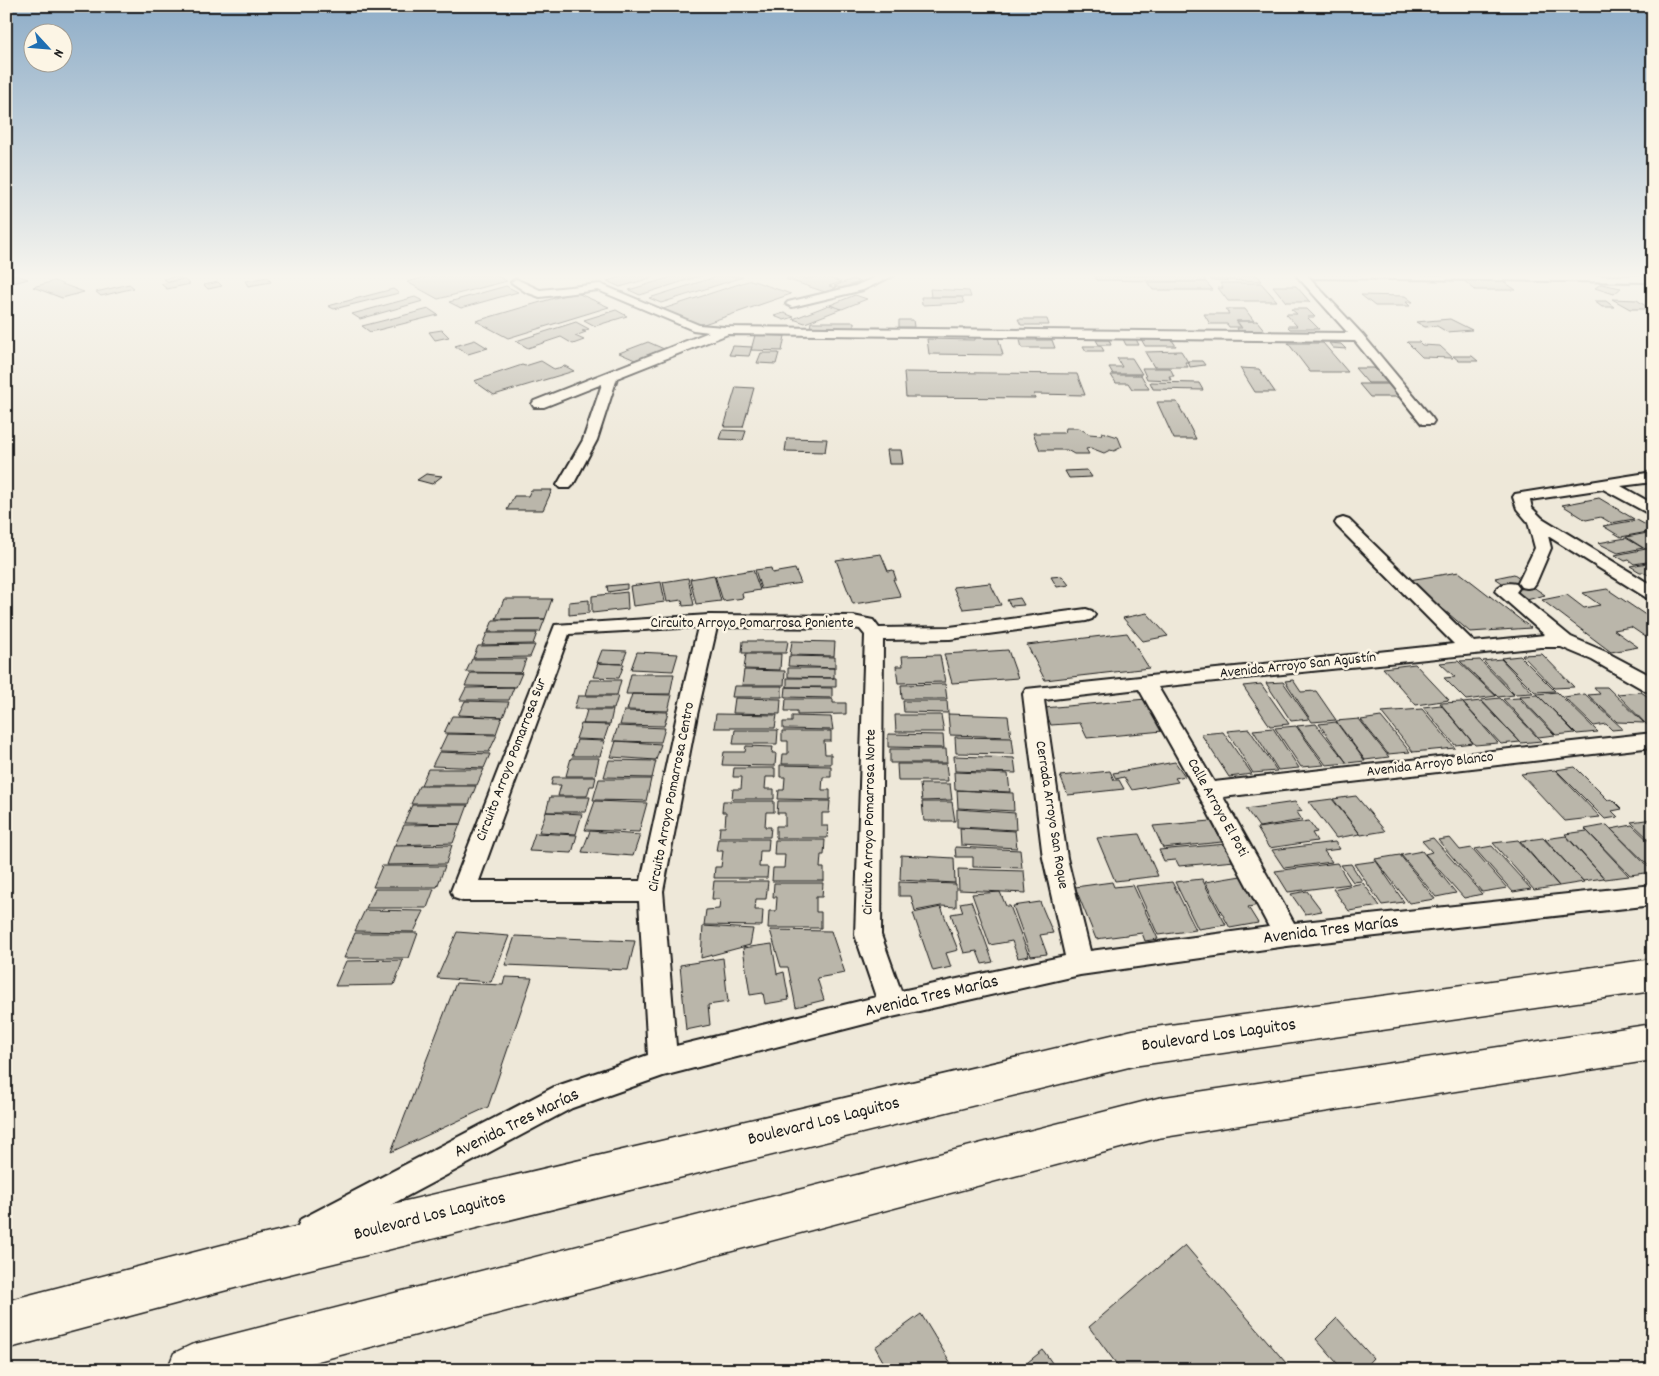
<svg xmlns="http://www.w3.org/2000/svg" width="1659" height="1376" font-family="Dekko,sans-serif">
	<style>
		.building { fill: #bab6aa; stroke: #1c1c1c }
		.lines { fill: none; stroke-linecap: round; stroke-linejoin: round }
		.minor-casing { stroke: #1c1c1c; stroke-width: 4 }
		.primary-casing { stroke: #1c1c1c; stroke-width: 3 }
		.minor { fill: #fcf5e5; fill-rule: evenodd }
		.primary { fill: #fcf5e5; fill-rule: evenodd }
		.labels { text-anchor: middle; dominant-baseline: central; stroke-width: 5; stroke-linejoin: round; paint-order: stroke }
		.street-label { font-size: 15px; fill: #1c1c1c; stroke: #fcf5e5 }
		.near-street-label { font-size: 18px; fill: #1c1c1c; stroke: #fcf5e5 }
	</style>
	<rect width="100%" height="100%" fill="#eee8d9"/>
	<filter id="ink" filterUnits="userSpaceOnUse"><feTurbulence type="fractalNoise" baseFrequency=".02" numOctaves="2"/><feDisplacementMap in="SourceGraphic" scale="10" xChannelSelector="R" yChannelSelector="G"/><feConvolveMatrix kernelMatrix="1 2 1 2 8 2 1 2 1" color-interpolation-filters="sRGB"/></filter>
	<g filter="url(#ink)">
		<path class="building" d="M6 275H17L28 279 6 285Z
			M433 275H496L507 281 438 299 407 282Z
			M627 275H661L620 287 607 281Z
			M678 275H703L640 295 629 290Z
			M722 275 743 277 661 303 649 298Z
			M795 275 807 279 821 275 841 282 829 286 836 288 825 292 786 279Z
			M1094 275 1203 276 1206 282 1097 280Z
			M1200 275H1257L1262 281 1211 280 1208 276Z
			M176 276 182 279 169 282 163 279Z
			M268 277 271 282 248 286 245 281Z
			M183 279 190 284 167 289 161 284Z
			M853 279 860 282 841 288 834 286Z
			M1462 279 1503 281 1516 290H1475Z
			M751 280 791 294 701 325 663 309Z
			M54 281 84 292 62 298 33 287Z
			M218 282 222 286 208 289 204 285Z
			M1147 282H1206L1213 290H1153Z
			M1220 283H1261L1277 301H1228L1218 288H1223Z
			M129 284 134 288 101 296 96 292Z
			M1601 284 1621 288 1614 294 1595 288Z
			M506 286 518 292 461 308 449 302Z
			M1273 286H1296L1310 302H1286Z
			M393 289 399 293 334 309 328 306Z
			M930 289 969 291 971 297H931Z
			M575 292 609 307 508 338 476 321Z
			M855 295 867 299 842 309 830 305Z
			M1361 295 1405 296 1413 302H1406L1410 306H1375Z
			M415 297 423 301 360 319 352 314Z
			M921 297H962L964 303 922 305Z
			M1612 299 1637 300 1650 309H1630Z
			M1594 301H1606L1614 307H1602Z
			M829 305 841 309 805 323 793 319Z
			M429 309 438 315 370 332 362 326Z
			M1226 309H1245L1254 321H1236L1241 327H1229L1227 324H1210L1204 314H1229Z
			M1291 309H1307L1315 317H1307L1319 329H1290L1287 326H1297L1286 314H1297Z
			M616 310 627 316 595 326 584 320Z
			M784 313 794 317 784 320 774 316Z
			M1018 319H1047L1049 325H1021Z
			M1450 319 1472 330 1447 332 1437 326 1425 327 1416 322Z
			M899 320H913L914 327H899Z
			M1237 321H1257L1266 332H1239L1237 328H1242Z
			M576 322 589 329 582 331 586 332 575 336 584 340 573 344 561 337 528 348 516 341Z
			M811 322H854V328H810Z
			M442 330 449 337 435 340 429 332Z
			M755 335 785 336 782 351 751 350Z
			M975 337H998L1003 355 929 354 927 339 975 340Z
			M1123 339H1136L1139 345H1126Z
			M1141 339 1172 340 1176 346H1145Z
			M475 340 488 348 468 354 455 346Z
			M1020 340H1052L1055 348H1022Z
			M1096 340H1109L1111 345H1099Z
			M648 342 664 349 635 360 619 353Z
			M1407 342H1419L1422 345 1440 346 1453 358 1422 357Z
			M1288 343H1323L1348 372H1310Z
			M1329 343 1341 344 1346 349 1333 348Z
			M733 346 752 347 749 356 729 355Z
			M1083 346H1101L1104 351H1086Z
			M1181 351 1188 362H1185L1188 367H1154L1145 352Z
			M761 353H779L776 364 757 363Z
			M1453 356H1472L1478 361H1459Z
			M1117 358H1132L1142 374H1113L1109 367H1122Z
			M541 361 554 369 565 366 574 371 494 395 474 381 522 365 525 366Z
			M1188 361H1202L1205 365 1190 367Z
			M1142 368H1170L1174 376H1169L1171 380 1147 379Z
			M1240 368 1259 369 1275 392H1255Z
			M1355 368H1374L1387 383H1368Z
			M904 372 1077 374 1085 395 1034 394 1035 398 906 397Z
			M1111 375H1141L1149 389H1132L1128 383H1116Z
			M1150 382 1199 383 1203 390 1153 389Z
			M1359 384H1388L1399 397H1370Z
			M736 387 754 388 743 427H724Z
			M1157 402H1177L1196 439H1174Z
			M1066 428H1079L1089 434 1101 435 1102 432 1118 437 1122 447 1114 451 1110 450 1104 453 1091 448 1086 449 1089 454H1074L1067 450H1040L1033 433H1065Z
			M722 430 746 431 743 440 719 439Z
			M787 438 827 439 825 452 785 451Z
			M887 450H901L903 464H889Z
			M1087 470 1092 477 1069 478 1065 471Z
			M426 474 442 476 432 484 417 480Z
			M531 490H552L543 510H507L514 496H528Z
			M1599 498 1634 519 1611 523 1601 517 1586 520 1562 505Z
			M1637 520 1653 529V531L1621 537 1603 526Z
			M1653 532V547L1645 549 1626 537Z
			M1626 538 1643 548 1618 553 1598 543Z
			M1646 549 1653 554V561L1634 564 1629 560 1625 561 1615 555Z
			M881 554 888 571 893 570 896 579H893L901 597 853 604 836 560Z
			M1653 562V575L1650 576 1643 572H1640L1630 566Z
			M771 568 772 573 795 569 801 583 761 589 755 570Z
			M753 570 760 590 742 593 743 598 723 601 715 576Z
			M1459 572 1531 628 1470 632 1409 580Z
			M1514 574 1545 595 1527 600 1495 578Z
			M714 575 721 601 696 604 690 579Z
			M1062 576 1069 585 1057 587 1051 577Z
			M688 578 694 605 683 606 682 600 667 602 663 582Z
			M661 582 665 602 633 606 630 586Z
			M990 583 1001 605 963 609 953 587Z
			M627 584V589L608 592 607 586Z
			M1607 589 1653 620V642L1631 627 1614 630 1638 647 1611 652 1542 600 1567 595 1584 608 1600 605 1583 593Z
			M627 592 628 609 592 613V596Z
			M1020 598 1024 605 1011 606 1007 600Z
			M504 599H552L545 619H496Z
			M589 600V613L569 615V602Z
			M1147 613 1168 636 1143 641 1123 618Z
			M545 619 540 632H488L493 620Z
			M487 633H537L533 644 482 645Z
			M1127 633 1149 668 1045 680 1027 645Z
			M743 641H788L786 653H742Z
			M792 641 835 642 834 656 790 655Z
			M535 645 530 657 473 658 478 646Z
			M602 650 627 651 622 664 597 663Z
			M1008 650 1018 678 952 683 944 654Z
			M637 652 678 654 673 671 631 669Z
			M746 654H781L780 670 744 669Z
			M1542 654 1574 687 1554 688 1522 655Z
			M940 655 945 682 898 683 896 666H903L902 656Z
			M789 656 835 657V668L788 666Z
			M1520 656 1555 691 1535 692 1501 658Z
			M472 659H526L521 673 466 672Z
			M1501 659 1533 693 1515 694 1483 661Z
			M1480 660 1514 695 1498 697 1460 661Z
			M1458 661 1496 696 1466 700 1444 678 1455 677 1440 663Z
			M598 663 624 664 619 678 593 677Z
			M1415 664 1449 700 1416 705 1383 668Z
			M788 668H834V678L788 677Z
			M744 670 785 671 784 685H742Z
			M471 673H522L516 687 465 686Z
			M631 674H674L670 694H626Z
			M787 678H836V687H787Z
			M590 680H621L617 695H586Z
			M1293 680 1301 692 1316 691 1336 720 1312 722 1285 681Z
			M1283 682 1309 719 1291 721 1266 683Z
			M945 684 947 699H902L901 685Z
			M1261 684 1289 724 1270 726 1243 686Z
			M734 686H782V697H732Z
			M514 687 509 700H460L466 688Z
			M786 687 832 688V698L785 697Z
			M1594 687H1607L1644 723 1617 722 1588 695 1600 694Z
			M1557 692 1598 732 1577 734 1537 694Z
			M1641 692 1653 700V724L1647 725 1617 694Z
			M632 694 672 695 668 711 627 710Z
			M1585 694 1623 729 1612 730 1606 724 1594 726 1564 697Z
			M1538 695 1575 733 1556 735 1519 696Z
			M578 696H618L614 709H574Z
			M735 698 781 699 780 714 733 713Z
			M1500 698 1541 741 1521 743 1481 700Z
			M1519 698 1555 735 1538 737 1503 699Z
			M786 699H833V703H846V714L797 715V711H785Z
			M1146 699 1163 731 1087 738 1080 723 1051 725 1044 708Z
			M465 701 509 702 503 717 458 715Z
			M903 701H947L948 713 904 712Z
			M1481 701 1520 742 1501 744 1463 703Z
			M1462 702 1498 743 1475 745 1440 703Z
			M1441 705 1473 743 1455 745 1423 707Z
			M1422 709 1455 748 1413 752 1381 712Z
			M587 710H613L610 724H583Z
			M624 711 668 712 664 726 620 725Z
			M716 714 777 715 775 728H714Z
			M948 714 1008 716 1011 737 950 735Z
			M895 715H941L944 732H896Z
			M452 716 502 717 496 734 444 733Z
			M792 716 831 717 833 730 783 729V722H792Z
			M1381 717 1410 752 1388 754 1361 720Z
			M1359 719 1389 757 1365 760 1336 721Z
			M1336 722 1365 761 1347 763 1319 724Z
			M581 724 609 725 604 740 576 739Z
			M1316 724 1347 763 1326 765 1297 726Z
			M618 726 665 728 661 742 613 741Z
			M1296 726 1324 765 1301 767 1275 728Z
			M1273 728 1299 768 1278 770 1253 730Z
			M1249 729 1277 771 1253 773 1227 731Z
			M735 730H778L777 744H733Z
			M782 731H831V741H824L825 754H831V764H782L783 754H788V741H782Z
			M1223 732 1252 774 1229 777 1201 734Z
			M447 734 497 735 489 752 439 751Z
			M888 734 943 735 944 748 888 747Z
			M955 737 1012 738 1014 754 956 753Z
			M577 740 605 741 600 756H572Z
			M616 741 661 744 656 760 611 757Z
			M746 746 773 747 772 753H776L775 766 722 765 724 752H745Z
			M890 749H946L947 763H890Z
			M439 752 490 754 484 768 432 766Z
			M954 756 1014 758 1016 773 955 771Z
			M571 758H599L595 776H566Z
			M609 760 656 761 652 778 604 777Z
			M1175 762 1185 776 1175 778 1178 782 1132 790 1124 777 1116 779 1113 773Z
			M897 764H946L948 781H898Z
			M780 765 831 766V777H823L822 790H830V800L778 799 779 790H784L785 777H780Z
			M1575 767 1608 800 1612 799 1622 809 1612 811 1618 817 1605 819 1556 770Z
			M734 768H775V777H766L765 789H774V799H732L733 789H741L742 777H733Z
			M428 769H484L477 785H421Z
			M1555 770 1600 817 1565 821 1521 774Z
			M1110 771 1114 780H1119L1124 789 1068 795 1060 776Z
			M954 772 1008 774 1010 792 955 790Z
			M553 777H596L594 786H590L587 796H558L561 785H551Z
			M599 779H651L646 801 593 800Z
			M920 784H950L952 800 922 801Z
			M419 786H476L469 804H411Z
			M957 790 1013 793 1014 811 958 808Z
			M1356 796 1385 831 1361 835 1333 799Z
			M550 797H590L586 812H546Z
			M1332 799 1360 834 1336 838 1309 802Z
			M595 801 647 803 639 832 585 830Z
			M723 801H774V812H766L765 827H771L770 837H719L720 827H725L726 812H722Z
			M778 801H830L829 813H822V826H828L827 838H776V826H785V813H777Z
			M922 802H952L955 821H924Z
			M1295 802 1302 811 1297 812 1302 820 1259 827 1246 809Z
			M412 805H468L461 824 404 823Z
			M957 809 1015 813 1016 830 957 827Z
			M546 812 582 814 576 834 539 832Z
			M1653 819V843L1631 822Z
			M1211 821 1222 842 1163 848 1153 826Z
			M1309 821 1317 832 1312 833 1317 841 1269 848 1257 828Z
			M460 824 453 843 395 845 404 825Z
			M1607 825 1653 872 1630 875 1585 829Z
			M1632 825 1653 845V870L1611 829Z
			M960 828 1015 831 1017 848 961 845Z
			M590 831 640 835 633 856 582 852Z
			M1587 831 1629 876 1605 879 1565 834Z
			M535 833 577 835 572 853 529 851Z
			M1139 834 1158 876 1115 881 1097 838Z
			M1566 836 1604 878 1583 881 1545 839Z
			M1433 838 1482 894 1464 898 1425 854 1432 852 1422 841Z
			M1450 838 1460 850 1472 848 1507 888 1482 892 1438 840Z
			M1543 838 1584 882 1559 886 1520 841Z
			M718 839H769L768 851H760L759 867H768L767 878H714L715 867H721L723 851H716Z
			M775 840H825L824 855H821L820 868H824V881H772L773 868H784L785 855H774Z
			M1518 840 1559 886 1534 890 1493 843Z
			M1335 842 1340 849 1324 851 1332 862 1284 868 1272 850Z
			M1226 844 1235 861 1179 866 1176 860 1164 861 1159 850Z
			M452 845 446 864 387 865 394 846Z
			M1492 846 1531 889 1513 892 1475 849Z
			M955 847 1020 850 1022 868 973 867V857H956Z
			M1422 851 1456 893 1436 897 1401 855Z
			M901 855 954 858 955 883 900 880Z
			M1400 855 1435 899 1409 903 1375 859Z
			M1376 861 1404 902 1382 905 1354 864Z
			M1337 863 1350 884 1288 892 1275 871Z
			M1351 864 1362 881 1353 882 1341 865Z
			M382 866H445L437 887H373Z
			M958 869 1024 871 1026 893 959 890Z
			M1241 876 1259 905 1248 907 1258 923 1230 928 1205 882Z
			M1202 879 1226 925 1198 929 1175 882Z
			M714 881H768L766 899H756L755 910H763L762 926 704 925 706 910 719 909 720 899H712Z
			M899 882 956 884V907L941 906 915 911 911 896H899Z
			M1112 882 1114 887 1133 885 1158 939 1145 941 1142 933 1096 939 1075 887Z
			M1172 882 1196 930 1158 935 1136 886Z
			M774 883H823L822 897H816V912H821V928H768L769 911H776L777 897H773Z
			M1363 883 1380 906 1349 911 1333 889Z
			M375 889H434L427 908H366Z
			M1307 891 1322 911 1305 914 1291 894Z
			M1000 892 1006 906H1010L1029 956 1018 958 1012 941 990 945 972 894Z
			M971 901 993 962 982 964 977 951 964 953 951 914 963 912 960 903Z
			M1040 902 1053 933 1040 935 1047 954 1031 956 1013 906Z
			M941 907 958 950 946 953 951 967 933 971 913 913Z
			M365 910 424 911 414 932 355 931Z
			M703 926 753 929 750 945 701 958Z
			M770 930 831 931 845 973 817 978 824 1000 796 1007 788 967H781Z
			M457 932 509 936 491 982 437 978Z
			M355 933H418L409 958H344Z
			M515 936 635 941 628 970 505 965Z
			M772 944 777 974 784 972 789 1000 765 1004 763 993 750 995 743 948Z
			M723 958 728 1002 708 1005 710 1025 686 1030 680 965Z
			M403 960 394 985 335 986 346 961Z
			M505 977 532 978 488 1107 391 1152 456 983 503 985Z
			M1185 1245 1292 1370H1121L1089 1327Z
			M921 1314 955 1370H888L875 1347Z
			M1337 1318 1373 1358 1362 1370H1343L1316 1339Z
			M1043 1350 1057 1370H1018Z"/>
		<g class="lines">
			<defs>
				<path id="minor" d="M880 275H895L863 290 792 307 786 304 788 302 855 286Z
					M1296 275H1307L1362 334 1432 418 1434 421 1432 424H1422L1355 341 728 334 617 378 597 440 573 485 570 488H560L557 485 583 440 602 384 544 407H534L532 404 534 401 709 332 693 330 598 290 540 297 526 292 511 282 516 279 540 290 600 284 699 325 724 327 1348 333Z
					M1309 275 1653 276V282L1314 278Z
					M1653 472V482L1621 486 1653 504V516L1603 489 1530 500 1532 508 1542 518 1653 586V599L1647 598 1548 536 1551 548 1536 583 1533 587 1527 588 1521 587 1518 583 1535 548 1528 522 1517 509 1513 497 1515 494Z
					M1343 518 1349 520 1474 642 1545 635 1495 591C1500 584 1508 582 1516 584L1519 588 1516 592 1571 637 1606 652 1653 677V692L1646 691 1592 660 1561 647H1541L1158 687 1214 782 1653 733V747L1223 797 1294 923 1653 885V905L1287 946 1080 975 892 1017 663 1076 572 1108 323 1241 312 1246 301 1241 296 1230 301 1219 554 1087 648 1055 639 901H463L454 898 451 891 555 625 709 615 853 616 873 620 879 628 950 627 1086 609 1092 611 1095 615 1092 619 1086 621 950 639 883 640 881 935 901 991 1065 956 1043 858 1023 694 1026 689 1454 644 1337 526 1335 523 1337 520ZM698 627 677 715 641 881H479L569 634ZM717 627 853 628 860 629 865 635 855 935 876 997 676 1046 663 891 697 715ZM1139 689 1197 792 1269 927 1090 951 1067 858 1044 700Z"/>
				<path id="primary" d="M1653 959V991L1133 1066 257 1282 6 1349V1301L257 1236 1133 1030Z
					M1653 1024V1060L1158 1138 284 1370H167L174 1353 191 1345 1158 1098Z"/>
			</defs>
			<use href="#minor" class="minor-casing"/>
			<use href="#primary" class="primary-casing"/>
			<use href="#minor" class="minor"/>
			<use href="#primary" class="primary"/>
		</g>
	</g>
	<linearGradient id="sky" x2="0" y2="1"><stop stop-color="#8eadc8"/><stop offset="0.59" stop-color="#f7f5ee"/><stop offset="1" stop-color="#f7f5ee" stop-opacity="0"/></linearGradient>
	<rect width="1659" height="468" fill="url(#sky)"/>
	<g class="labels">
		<g class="street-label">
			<text x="752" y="624">Circuito Arroyo Pomarrosa Poniente</text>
			<text transform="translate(1298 666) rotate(-6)">Avenida Arroyo San Agustín</text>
			<text transform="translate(512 760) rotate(-69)">Circuito Arroyo Pomarrosa Sur</text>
			<text transform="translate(1430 765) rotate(-7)">Avenida Arroyo Blanco</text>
			<text transform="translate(672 797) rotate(-79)">Circuito Arroyo Pomarrosa Centro</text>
			<text transform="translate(1217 808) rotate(61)">Calle Arroyo El Poti</text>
			<text transform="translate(1051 815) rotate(81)">Cerrada Arroyo San Roque</text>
			<text transform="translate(870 822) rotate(-89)">Circuito Arroyo Pomarrosa Norte</text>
		</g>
		<g class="near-street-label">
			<text transform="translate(1331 931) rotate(-7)">Avenida Tres Marías</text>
			<text transform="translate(932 997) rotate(-13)">Avenida Tres Marías</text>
			<text transform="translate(1219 1036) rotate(-8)">Boulevard Los Laguitos</text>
			<text transform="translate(824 1122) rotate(-14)">Boulevard Los Laguitos</text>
			<text transform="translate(517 1124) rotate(-26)">Avenida Tres Marías</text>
			<text transform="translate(430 1217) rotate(-14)">Boulevard Los Laguitos</text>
		</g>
	</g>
	<rect width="1659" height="1376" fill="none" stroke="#fcf5e5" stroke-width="25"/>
	<rect x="12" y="12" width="1634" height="1351" fill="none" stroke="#1c1c1c" stroke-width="2" filter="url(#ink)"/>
	<g transform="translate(48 48) rotate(116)"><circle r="24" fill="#fcf5e5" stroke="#a29e95"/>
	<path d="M0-4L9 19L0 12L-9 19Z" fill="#1f6fb2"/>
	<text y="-8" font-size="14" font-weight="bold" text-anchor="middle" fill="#1c1c1c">N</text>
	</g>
</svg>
